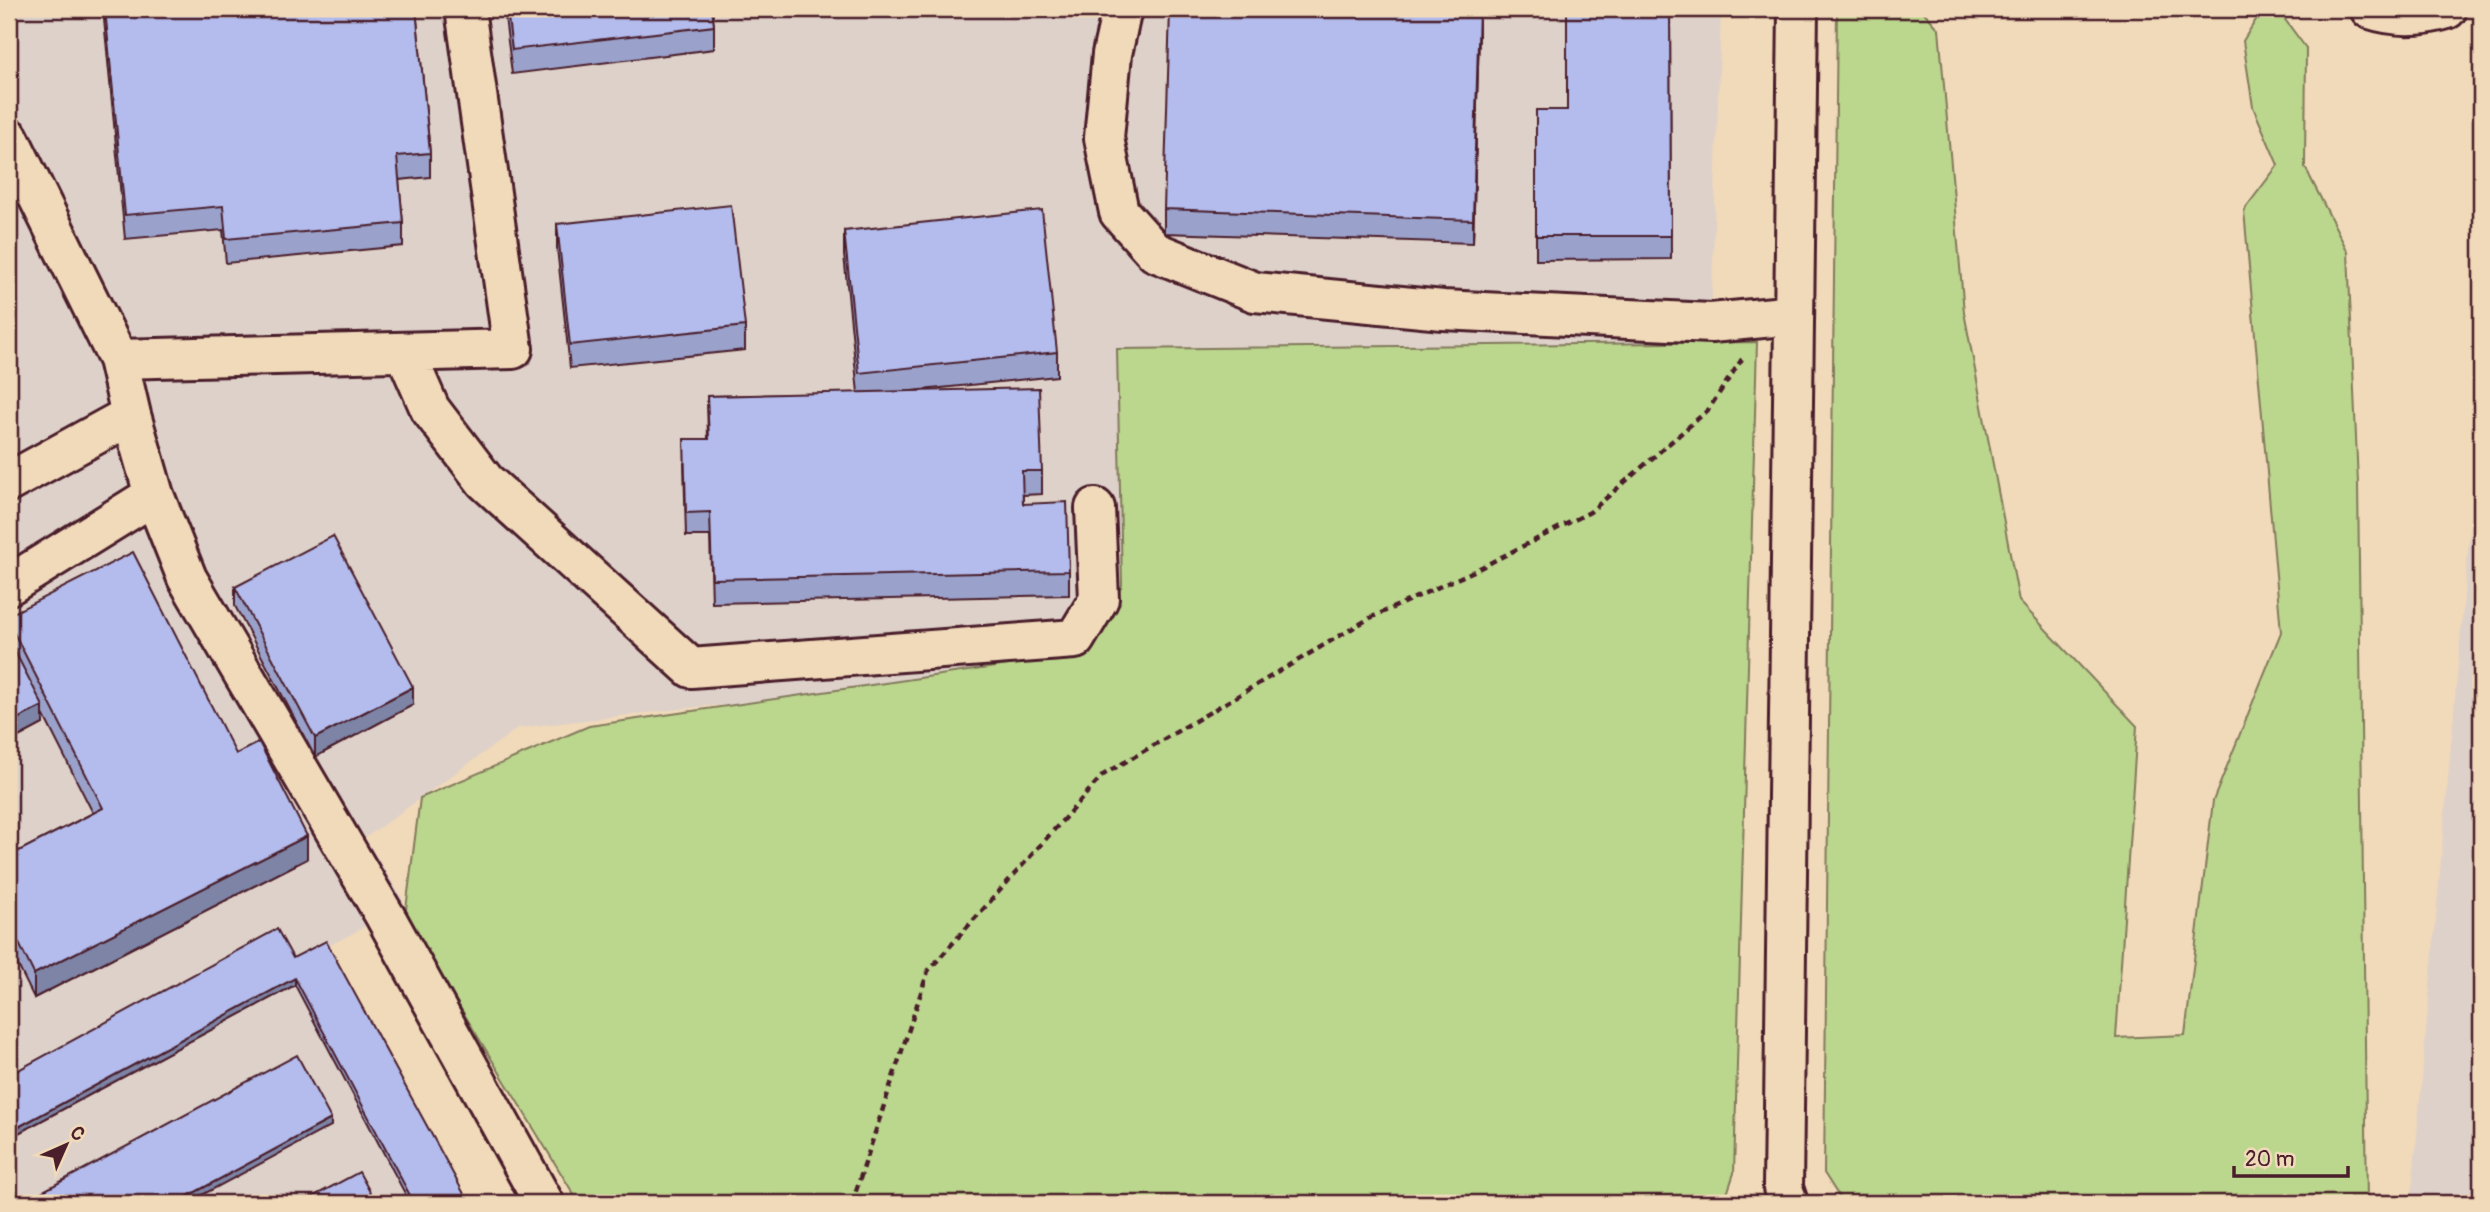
<svg xmlns="http://www.w3.org/2000/svg" width="2490" height="1212" font-family="Pangolin,sans-serif">
	<rect width="100%" height="100%" fill="#f1daba"/>
	<filter id="ink" filterUnits="userSpaceOnUse"><feTurbulence type="fractalNoise" baseFrequency=".0143" numOctaves="2"/><feDisplacementMap in="SourceGraphic" scale="14" xChannelSelector="R" yChannelSelector="G"/><feConvolveMatrix kernelMatrix="1 2 1 2 8 2 1 2 1" color-interpolation-filters="sRGB"/></filter>
	<g filter="url(#ink)">
		<path fill="#ded1c9" d="M 9,9 L 1721,9 L 1709,387 L 1124,699 L 706,706 L 518,728 L 365,838 L 404,901 L 385,916 L 327,947 L 466,1203 L 9,1203 Z
			M 2481,401 L 2481,1203 L 2411,1203 Z"/>
		<path fill="#bbd68d" stroke="#827a5c" stroke-width="2" d="M 1837,9 L 1921,9 L 1939,29 L 1964,312 L 2019,601 L 2137,726 L 2116,1038 L 2185,1035 L 2213,801 L 2281,632 L 2244,210 L 2278,165 L 2253,107 L 2243,41 L 2260,13 L 2283,17 L 2306,48 L 2305,167 L 2348,252 L 2358,483 L 2367,1203 L 1843,1203 L 1824,1173 Z
			M 1757,342 L 1734,1173 L 1724,1203 L 579,1203 L 405,917 L 420,798 L 589,726 L 1085,654 L 1122,585 L 1117,349 Z"/>
		<g fill="none" stroke-linecap="round" stroke-linejoin="round">
			<defs>
				<path id="minor" d="M 1122,9 L 1112,54 L 1104,138 L 1119,212 L 1155,252 L 1255,292 L 1443,310 L 1711,323 L 1794,315
					M 2370,9 C 2397,18 2421,17 2447,9
					M 9,138 L 118,359 L 513,349 L 465,9
					M 405,352 L 430,409 L 485,481 L 691,668 L 1075,639 L 1099,599 L 1095,508
					M 131,415 L 154,495 L 187,578 L 385,916 L 544,1203
					M 9,482 L 131,415 L 118,359
					M 9,585 L 154,495
					M 1788,1203 L 1783,1188 L 1798,9"/>
			</defs>
			<use href="#minor" stroke="#4a1f2b" stroke-width="44"/>
			<path stroke="#4a1f2b" stroke-width="4.5" stroke-dasharray="7 5" stroke-linecap="butt" d="M 852,1203 L 928,971 L 1103,775 L 1370,618 L 1474,571 L 1590,512 L 1708,410 L 1742,359"/>
			<use href="#minor" stroke="#f1daba" stroke-width="38"/>
		</g>
		<path fill="#9aa2cc" stroke="#4a1f2b" stroke-width="2" d="M 103,9 L 416,9 L 430,153 L 430,177 L 399,180 L 403,223 L 403,246 L 226,263 L 223,230 L 125,239 Z
			M 504,9 L 712,9 L 714,26 L 714,49 L 512,74 Z
			M 816,9 L 871,9 L 817,15 Z
			M 1670,9 L 1671,259 L 1536,260 L 1536,110 L 1567,110 Z
			M 1479,32 L 1473,243 L 1164,233 L 1164,209 Z
			M 557,224 L 745,326 L 745,350 L 570,368 L 557,248 Z
			M 844,231 L 1057,352 L 1057,376 L 912,391 L 1042,471 L 1042,494 L 1023,495 L 1023,504 L 1069,571 L 1069,595 L 712,603 L 710,536 L 686,536 L 684,463 L 708,439 L 707,396 L 858,393 L 844,255 Z
			M 235,587 L 413,705 L 315,757 L 235,606 Z
			M 9,615 L 236,754 L 307,859 L 34,998 L 9,947 L 9,856 L 93,813 L 43,714 L 43,724 L 9,742 Z
			M 293,958 L 469,1203 L 410,1203 L 295,985 L 9,1138 L 9,1075 Z"/>
		<path fill="#7d84a6" stroke="#4a1f2b" stroke-width="2" d="M 1479,9 L 1479,32 L 1473,243 L 1473,220 Z
			M 413,687 L 413,705 L 315,757 L 315,738 Z
			M 43,706 L 43,724 L 9,742 L 9,723 Z
			M 307,836 L 307,859 L 34,998 L 34,974 Z
			M 295,978 L 295,985 L 9,1138 L 9,1132 Z
			M 331,1119 L 331,1126 L 187,1203 L 175,1203 Z"/>
		<path fill="#b3bced" stroke="#4a1f2b" stroke-width="2" d="M 105,9 L 416,9 L 430,153 L 397,156 L 403,223 L 226,239 L 223,206 L 125,215 Z
			M 507,9 L 712,9 L 714,26 L 512,50 Z
			M 1170,9 L 1479,9 L 1473,220 L 1164,209 Z
			M 1567,9 L 1670,9 L 1671,236 L 1536,236 L 1536,110 L 1567,110 Z
			M 731,205 L 745,326 L 570,345 L 557,224 Z
			M 1042,210 L 1057,352 L 859,373 L 844,231 Z
			M 1039,388 L 1042,471 L 1022,471 L 1023,504 L 1067,502 L 1069,571 L 712,579 L 710,512 L 686,513 L 684,439 L 709,439 L 707,396 Z
			M 333,536 L 413,687 L 315,738 L 235,587 Z
			M 133,552 L 236,754 L 259,742 L 307,836 L 34,974 L 9,923 L 9,856 L 103,808 L 9,623 L 9,615 Z
			M 10,642 L 43,706 L 9,723 L 9,643 Z
			M 277,929 L 293,958 L 326,941 L 469,1203 L 414,1203 L 295,978 L 9,1132 L 9,1075 Z
			M 297,1055 L 331,1119 L 175,1203 L 21,1203 Z
			M 359,1172 L 376,1203 L 301,1203 Z"/>
	</g>
	<rect width="2490" height="1212" fill="none" stroke="#f1daba" stroke-width="35"/>
	<rect x="18" y="18" width="2455" height="1177" fill="none" stroke="#4a1f2b" stroke-width="2.5" filter="url(#ink)"/>
	<g transform="translate(66 1145) rotate(45)" stroke="#f1daba" stroke-width="5" paint-order="stroke">
	<path d="M0-5L12 26L0 18L-12 26Z" fill="#4a1f2b"/>
	<text y="-10" font-size="19" font-weight="bold" text-anchor="middle" fill="#4a1f2b">С</text>
	</g>
	<path d="M2234 1166v10h114v-10" fill="none" stroke="#4a1f2b" stroke-width="3.5"/>
	<text x="2245" y="1166" font-size="21" fill="#4a1f2b" stroke="#f1daba" stroke-width="5" paint-order="stroke">20 m</text>
</svg>
